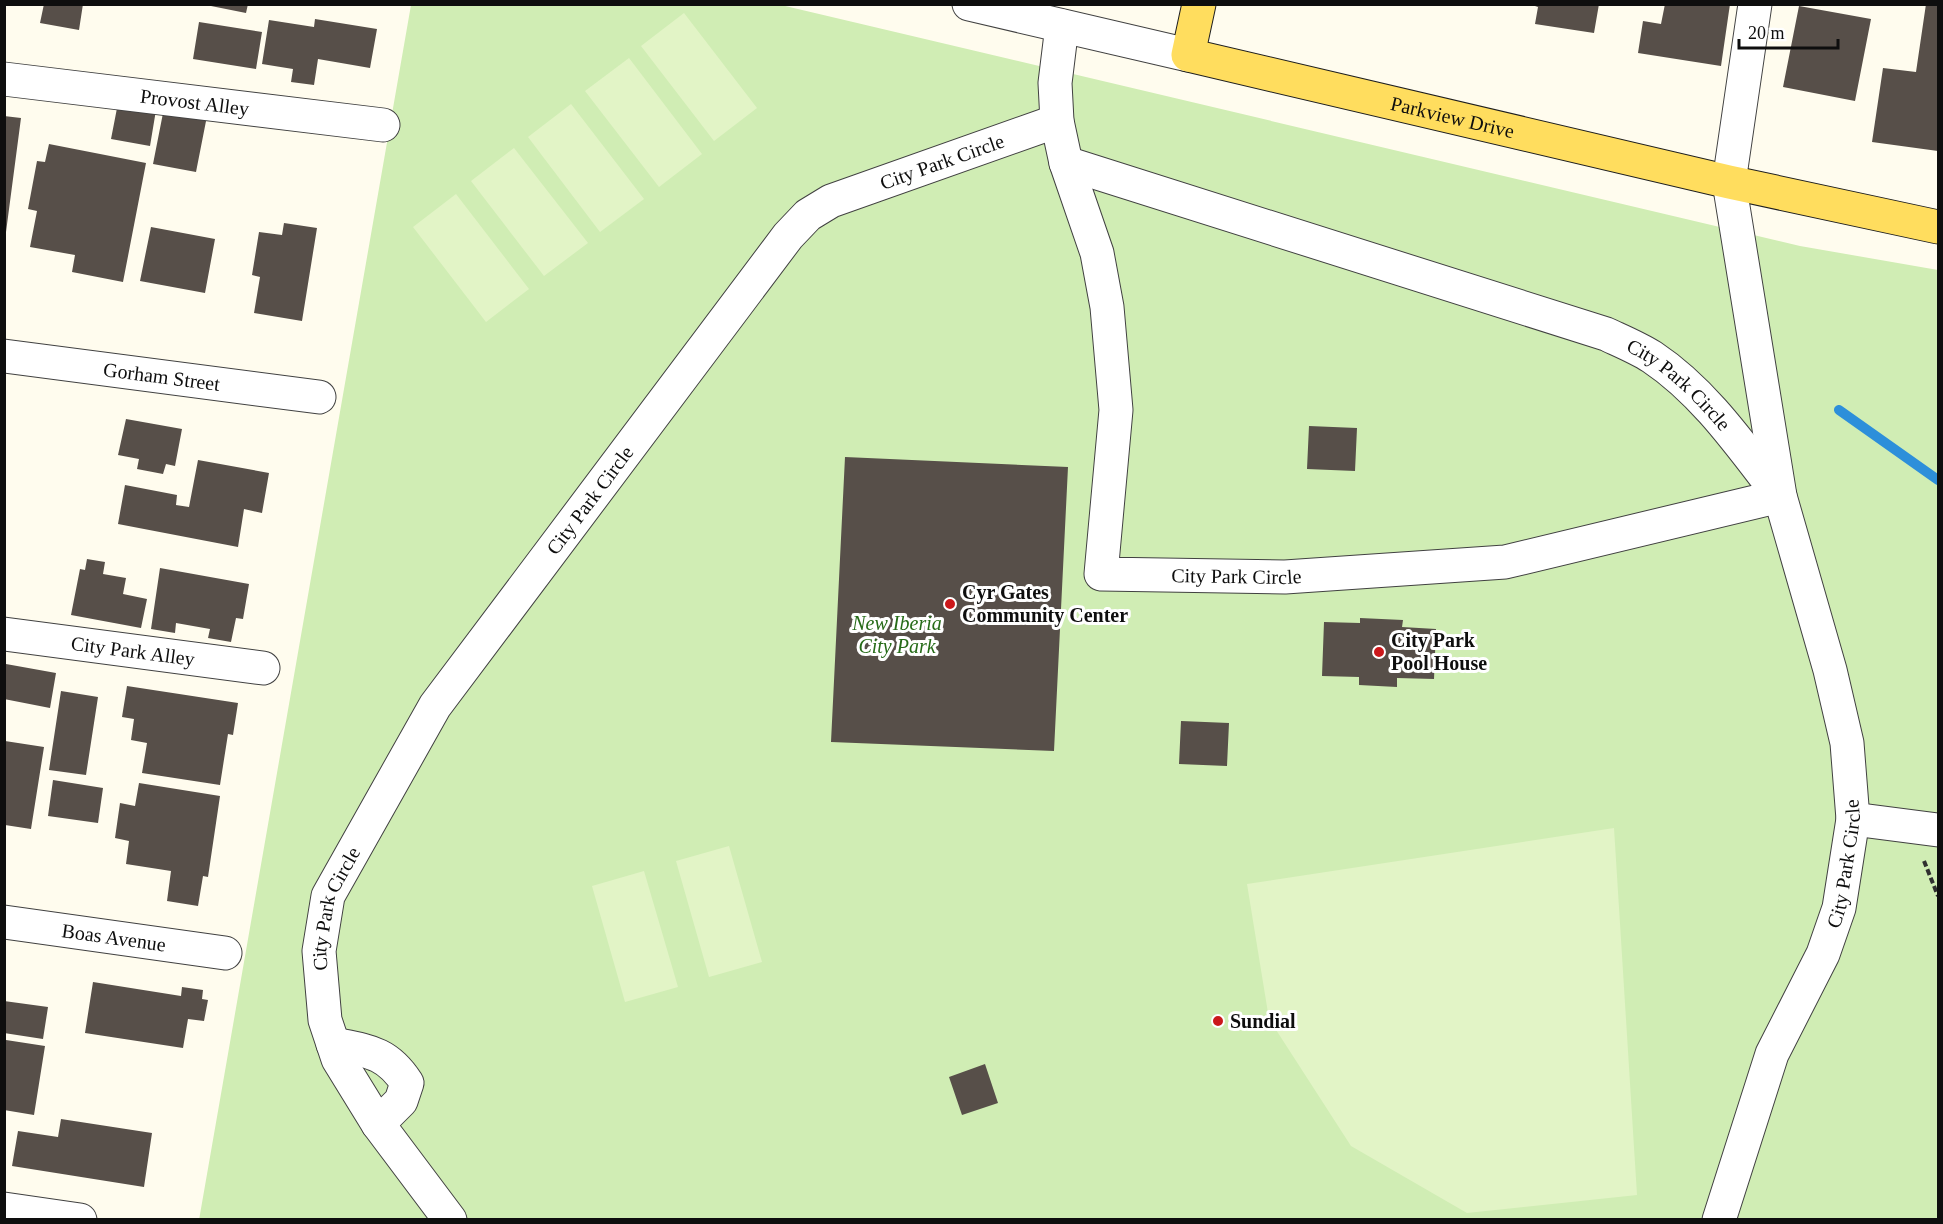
<svg xmlns="http://www.w3.org/2000/svg" width="1943" height="1224" font-family="Georgia,serif">
	<rect width="100%" height="100%" fill="#fffcee"/>
	<path fill="#d0edb4" d="M 411,5 L 781,5 L 1800,246 L 1938,270 L 1938,1219 L 199,1220 Z"/>
	<path fill="#e2f4c6" d="M 684,13 L 757,108 L 714,141 L 641,46 Z
		M 629,58 L 702,154 L 659,187 L 585,91 Z
		M 571,104 L 644,199 L 600,232 L 528,137 Z
		M 514,148 L 588,243 L 544,276 L 471,181 Z
		M 456,194 L 529,289 L 486,322 L 413,227 Z
		M 1614,828 L 1637,1195 L 1467,1213 L 1351,1146 L 1269,1019 L 1247,884 Z
		M 729,846 L 762,962 L 709,977 L 676,861 Z
		M 644,871 L 678,987 L 625,1002 L 592,886 Z"/>
	<g fill="none" stroke-linecap="round" stroke-linejoin="round">
		<path stroke="#2d8fda" stroke-width="10" d="M 1839,410 L 1938,480"/>
	</g>
	<path fill="#574f49" d="M 44,4 L 83,4 L 79,30 L 40,23 Z
		M 201,4 L 248,4 L 246,13 Z
		M 1529,4 L 1599,4 L 1594,33 L 1535,24 L 1538,7 Z
		M 1665,4 L 1730,4 L 1721,66 L 1638,53 L 1643,21 L 1661,24 Z
		M 1926,4 L 1938,4 L 1938,151 L 1872,142 L 1883,68 L 1916,72 Z
		M 1799,6 L 1871,19 L 1855,101 L 1783,87 Z
		M 315,19 L 377,29 L 370,68 L 318,59 L 314,85 L 291,82 L 293,69 L 262,64 L 269,20 L 314,27 Z
		M 199,22 L 262,32 L 256,69 L 193,59 Z
		M 118,103 L 156,110 L 150,146 L 111,139 Z
		M 164,108 L 207,116 L 196,172 L 153,164 Z
		M 4,116 L 21,118 L 6,232 L 4,232 Z
		M 49,144 L 146,163 L 123,282 L 72,272 L 75,255 L 30,247 L 37,211 L 28,209 L 37,161 L 45,162 Z
		M 284,223 L 317,228 L 302,321 L 254,313 L 260,277 L 252,275 L 259,232 L 282,235 Z
		M 151,227 L 215,239 L 205,293 L 140,281 Z
		M 126,419 L 182,429 L 175,466 L 166,464 L 163,474 L 137,469 L 139,459 L 118,455 Z
		M 1309,426 L 1357,428 L 1355,471 L 1307,469 Z
		M 845,457 L 1068,467 L 1054,751 L 831,742 Z
		M 198,460 L 269,473 L 262,513 L 244,509 L 238,547 L 118,524 L 125,485 L 177,495 L 176,505 L 189,507 Z
		M 87,559 L 105,562 L 103,574 L 126,578 L 123,594 L 147,599 L 141,628 L 71,615 L 80,569 L 85,570 Z
		M 160,568 L 249,584 L 243,619 L 236,618 L 231,642 L 208,638 L 210,629 L 176,623 L 175,633 L 151,629 Z
		M 1360,618 L 1403,620 L 1402,627 L 1436,629 L 1434,679 L 1397,678 L 1397,687 L 1359,685 L 1359,677 L 1322,676 L 1324,622 L 1360,623 Z
		M 6,664 L 56,673 L 50,708 L 4,699 Z
		M 127,686 L 238,703 L 233,735 L 228,734 L 220,785 L 142,773 L 147,743 L 131,740 L 134,719 L 122,717 Z
		M 61,691 L 98,697 L 86,775 L 49,770 Z
		M 1181,721 L 1229,723 L 1227,766 L 1179,764 Z
		M 5,741 L 44,747 L 31,829 L 5,825 Z
		M 53,780 L 103,788 L 98,823 L 48,816 Z
		M 139,783 L 220,796 L 208,877 L 203,876 L 198,906 L 167,901 L 171,871 L 126,864 L 129,841 L 115,838 L 120,803 L 135,806 Z
		M 93,982 L 181,996 L 182,987 L 203,990 L 202,999 L 208,1000 L 204,1021 L 188,1019 L 183,1048 L 85,1033 Z
		M 4,1001 L 48,1007 L 43,1039 L 4,1033 Z
		M 6,1040 L 45,1046 L 34,1115 L 4,1110 Z
		M 985,1064 L 998,1103 L 962,1115 L 949,1077 Z
		M 61,1119 L 152,1133 L 144,1187 L 12,1166 L 18,1131 L 58,1137 Z"/>
	<g fill="none" stroke-linecap="round" stroke-linejoin="round">
		<defs>
			<g id="minor">
				<path d="M 969,4 L 1188,55"/>
				<path id="s1" d="M 1062,26 L 1055,83 L 1057,121 L 1066,163 L 1097,253 L 1107,307 L 1116,410 L 1101,574 L 1285,577 L 1505,562 L 1780,496"/>
				<path id="s2" d="M 4,79 L 383,125"/>
				<path id="s3" d="M 1066,163 L 1606,334 C 1621,341 1638,348 1652,357 C 1703,391 1740,444 1777,492"/>
				<path id="s4" d="M 4,356 L 319,397"/>
				<path id="s5" d="M 4,634 L 263,668"/>
				<path d="M 1853,819 L 1938,830"/>
				<path id="s6" d="M 4,922 L 225,953"/>
				<path d="M 333,1044 C 368,1051 387,1052 407,1083 L 401,1101 L 378,1124"/>
				<path d="M 4,1209 L 80,1220"/>
				<path id="s7" d="M 450,1220 L 378,1124 L 338,1059 L 325,1020 L 319,951 L 328,896 L 435,706 L 788,236 L 808,215 L 831,201 L 1057,121"/>
				<path id="s8" d="M 1719,1220 L 1772,1054 L 1823,954 L 1839,908 L 1853,819 L 1847,743 L 1830,670 L 1780,496 L 1729,182 L 1755,4"/>
			</g>
			<g id="major">
				<path id="s9" d="M 1199,4 L 1188,55 L 1729,182 L 1938,227"/>
			</g>
		</defs>
		<use href="#minor" stroke="#414141" stroke-width="35"/>
		<use href="#major" stroke="#1f1f1f" stroke-width="35"/>
		<path stroke="#303030" stroke-width="4" stroke-dasharray="6 3" stroke-linecap="butt" d="M 1924,861 L 1938,896"/>
		<use href="#minor" stroke="#fff" stroke-width="33"/>
		<use href="#major" stroke="#ffdd5e" stroke-width="33"/>
	</g>
	<g fill="#cb181b" stroke="#fff" stroke-width="2">
		<circle cx="950" cy="604" r="6"/>
		<circle cx="1379" cy="652" r="6"/>
		<circle cx="1218" cy="1021" r="6"/>
	</g>
	<g text-anchor="middle" dominant-baseline="central" stroke-width="6" stroke-linejoin="round" paint-order="stroke">
		<g font-size="20" fill="#0e0e0e" stroke="#fff">
			<text stroke="none"><textPath href="#s2" startOffset="192">Provost Alley</textPath></text>
			<text stroke="none"><textPath href="#s9" startOffset="324">Parkview Drive</textPath></text>
			<text stroke="none"><textPath href="#s7" startOffset="1342">City Park Circle</textPath></text>
			<text stroke="none"><textPath href="#s4" startOffset="159">Gorham Street</textPath></text>
			<text stroke="none"><textPath href="#s3" startOffset="656">City Park Circle</textPath></text>
			<text stroke="none"><textPath href="#s7" startOffset="838">City Park Circle</textPath></text>
			<text stroke="none"><textPath href="#s1" startOffset="692">City Park Circle</textPath></text>
			<text stroke="none"><textPath href="#s5" startOffset="130">City Park Alley</textPath></text>
			<text stroke="none"><textPath href="#s8" startOffset="380">City Park Circle</textPath></text>
			<text stroke="none"><textPath href="#s7" startOffset="352">City Park Circle</textPath></text>
			<text stroke="none"><textPath href="#s6" startOffset="111">Boas Avenue</textPath></text>
		</g>
		<g font-size="20" font-weight="bold" fill="#0e0e0e" stroke="#fff" text-anchor="start">
			<text x="962" y="592">Cyr Gates<tspan x="962" dy="23">Community Center</tspan></text>
			<text x="1391" y="640">City Park<tspan x="1391" dy="23">Pool House</tspan></text>
			<text x="1230" y="1021">Sundial</text>
		</g>
		<g font-size="20" font-style="italic" fill="#266b18" stroke="#fff">
			<text x="897" y="623">New Iberia<tspan x="897" dy="23">City Park</tspan></text>
		</g>
	</g>
	<rect width="1943" height="1224" fill="none" stroke="#0e0e0e" stroke-width="12"/>
	<path d="M1739 39v9h99v-9" fill="none" stroke="#0e0e0e" stroke-width="3"/>
	<text x="1748" y="39" font-size="18" fill="#0e0e0e" stroke="#ffffff" stroke-width="4.5" paint-order="stroke">20 m</text>
</svg>
